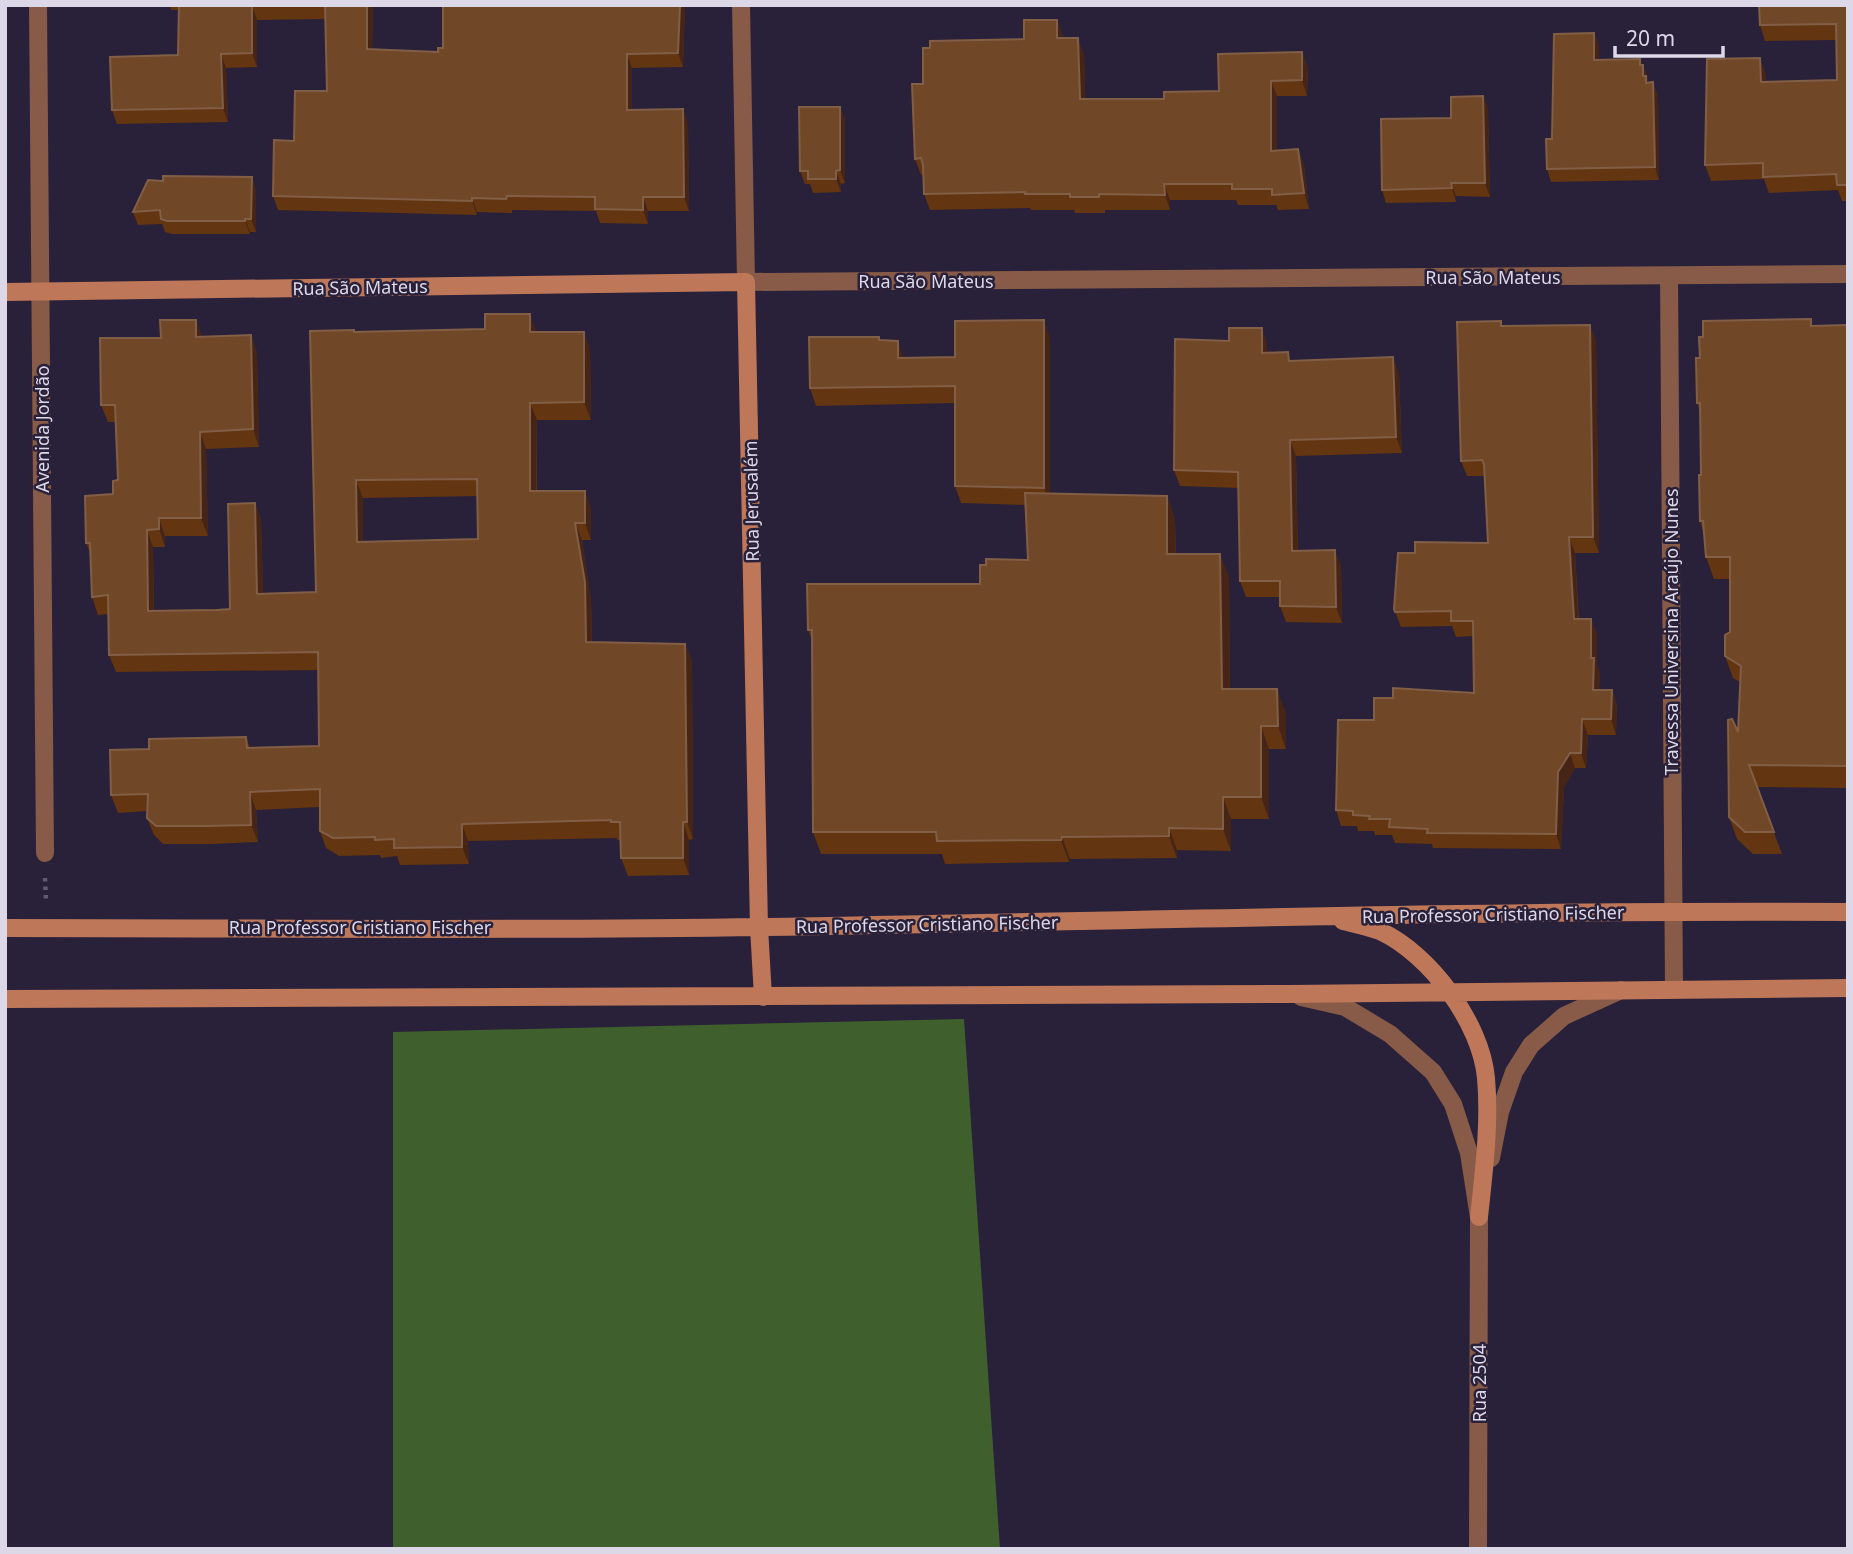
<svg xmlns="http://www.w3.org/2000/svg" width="1853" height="1554" font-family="'Noto Sans',sans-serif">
	<rect width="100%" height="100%" fill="#292039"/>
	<path fill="#3f602d" d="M 964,1019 L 1000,1549 L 393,1549 L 393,1032 Z"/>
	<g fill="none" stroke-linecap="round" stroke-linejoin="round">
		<path stroke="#61596f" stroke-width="4.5" stroke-dasharray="3.5 5" stroke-linecap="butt" d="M 45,878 L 46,901"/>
		<path stroke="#875b47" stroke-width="18" d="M 38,5 L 45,853
			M 1669,276 L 1674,988"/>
		<path stroke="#875b47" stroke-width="18" d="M 741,5 L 746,282 L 1848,274
			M 1301,997 L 1345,1007 L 1390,1034 L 1433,1072 L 1453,1104 L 1469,1153 L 1479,1217 L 1478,1549
			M 1491,1158 L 1500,1112 L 1514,1072 L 1531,1045 L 1564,1016 L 1621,990"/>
		<path stroke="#be7758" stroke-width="18" d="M 5,292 L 746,282 L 759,927 L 763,997
			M 1343,921 C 1355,924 1369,927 1380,931 C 1430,954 1481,1023 1486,1078 C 1490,1124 1484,1170 1479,1217
			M 5,928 C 258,928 512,931 765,927 C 1126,921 1487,910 1848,912
			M 5,999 L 1288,994 L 1848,988"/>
	</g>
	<path fill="#633510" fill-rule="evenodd" d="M 170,5 L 373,5 L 372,49 L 438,52 L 443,48 L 443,5 L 685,5 L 683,67 L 632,68 L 632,110 L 688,123 L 689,211 L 648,211 L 648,224 L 600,223 L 596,211 L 512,210 L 512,213 L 477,212 L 477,215 L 278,210 L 273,196 L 294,141 L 327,91 L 325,19 L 257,20 L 257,67 L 226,68 L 228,122 L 117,124 L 112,110 L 178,55 L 179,10 L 171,10 Z
		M 1848,5 L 1848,201 L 1842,201 L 1838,190 L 1769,193 L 1764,179 L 1711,181 L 1705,165 L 1766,74 L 1766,82 L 1837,80 L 1836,40 L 1765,41 L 1760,25 Z
		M 1057,20 L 1063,38 L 1084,54 L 1085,99 L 1164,99 L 1219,91 L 1302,52 L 1308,68 L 1307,96 L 1277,96 L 1277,151 L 1298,149 L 1304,165 L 1309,209 L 1278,210 L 1276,205 L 1238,205 L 1236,200 L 1170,200 L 1170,210 L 1105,210 L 1105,213 L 1075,213 L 1074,210 L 1031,210 L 1030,208 L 930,210 L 924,194 L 924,174 L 921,175 L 915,159 L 923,84 L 1024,39 Z
		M 1594,33 L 1599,46 L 1599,60 L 1640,59 L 1648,78 L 1648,82 L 1658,95 L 1659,180 L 1551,182 L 1547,169 L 1552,139 Z
		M 1483,96 L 1488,109 L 1490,197 L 1456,196 L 1456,202 L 1386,203 L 1382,190 L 1451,118 Z
		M 840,107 L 845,120 L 845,183 L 841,184 L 841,192 L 813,193 L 810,184 L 805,184 L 800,171 Z
		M 252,177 L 256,191 L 256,232 L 250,232 L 250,234 L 172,234 L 165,232 L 162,224 L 138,225 L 133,212 L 163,181 Z
		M 196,320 L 202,337 L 251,335 L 257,353 L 259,447 L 206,449 L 208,536 L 165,536 L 165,547 L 153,547 L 154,610 L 230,609 L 255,503 L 261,520 L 263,593 L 316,592 L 354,330 L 355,332 L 536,331 L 536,332 L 584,332 L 590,349 L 591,420 L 537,420 L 537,491 L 591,508 L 591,540 L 582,540 L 591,600 L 592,642 L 685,644 L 692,661 L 693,839 L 689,840 L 689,875 L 628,876 L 621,858 L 621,840 L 617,840 L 617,838 L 468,841 L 469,864 L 400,865 L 397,856 L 381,858 L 380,855 L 339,856 L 326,848 L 320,831 L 320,807 L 256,810 L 258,842 L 213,844 L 163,844 L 154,835 L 147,818 L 148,811 L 118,813 L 111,795 L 149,749 L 246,737 L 250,748 L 319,746 L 319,670 L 116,672 L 109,655 L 109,614 L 98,615 L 92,597 L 91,555 L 86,543 L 113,494 L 118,480 L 115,422 L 108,422 L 101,405 L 161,338 ZM 478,496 L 478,539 L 363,542 L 363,498 Z
		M 1501,321 L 1502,326 L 1596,340 L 1599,553 L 1575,553 L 1579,619 L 1591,619 L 1597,635 L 1597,665 L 1600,673 L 1599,690 L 1612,690 L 1617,705 L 1616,735 L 1588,735 L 1586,768 L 1575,768 L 1564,787 L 1561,849 L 1433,848 L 1432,844 L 1395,843 L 1392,835 L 1375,835 L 1374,831 L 1358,831 L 1357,826 L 1341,826 L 1336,810 L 1374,720 L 1393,698 L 1474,693 L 1473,636 L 1456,637 L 1452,626 L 1401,627 L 1394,609 L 1415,553 L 1488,543 L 1484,476 L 1467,476 L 1461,461 Z
		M 1813,325 L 1848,325 L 1848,788 L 1757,787 L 1782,854 L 1753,854 L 1737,839 L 1729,817 L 1738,732 L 1740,682 L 1733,678 L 1725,656 L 1730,632 L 1730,579 L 1714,579 L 1706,557 L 1704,534 L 1700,521 L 1701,475 L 1700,411 L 1697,403 L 1700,358 Z
		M 1050,338 L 1050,493 L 1167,496 L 1175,519 L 1176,554 L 1229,576 L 1230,689 L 1286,712 L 1286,749 L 1269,749 L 1269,819 L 1231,819 L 1231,851 L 1177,850 L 1177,858 L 1070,859 L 1069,862 L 945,864 L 942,854 L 821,854 L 813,832 L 812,640 L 808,630 L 980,584 L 986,565 L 1028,560 L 1026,505 L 961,503 L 955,486 L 955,403 L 816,406 L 810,388 L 881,340 L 904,358 L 955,357 Z
		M 1267,344 L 1267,352 L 1292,361 L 1399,373 L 1402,453 L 1296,456 L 1298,551 L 1341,566 L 1342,623 L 1286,622 L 1280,606 L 1280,597 L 1246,597 L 1240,581 L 1239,488 L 1180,486 L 1174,470 Z"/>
	<path fill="#462517" d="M 367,5 L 373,5 L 372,63 L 367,49 Z
		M 680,5 L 685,5 L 683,67 L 678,53 Z
		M 252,6 L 257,20 L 257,67 L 252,53 Z
		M 1057,20 L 1063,36 L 1063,54 L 1057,38 Z
		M 1594,33 L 1599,46 L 1599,73 L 1594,60 Z
		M 1078,38 L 1084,54 L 1086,115 L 1080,99 Z
		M 1302,52 L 1308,68 L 1307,96 L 1302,80 Z
		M 221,54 L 226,68 L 228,122 L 223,108 Z
		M 627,54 L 632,68 L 632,124 L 627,110 Z
		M 1760,58 L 1766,74 L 1766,98 L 1761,82 Z
		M 1640,59 L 1648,78 L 1650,96 L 1640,65 Z
		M 1271,81 L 1277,96 L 1277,167 L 1271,151 Z
		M 1653,82 L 1658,95 L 1659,180 L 1655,167 Z
		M 1483,96 L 1488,109 L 1490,197 L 1485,183 Z
		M 840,107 L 845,120 L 845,183 L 840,170 Z
		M 683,109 L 688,123 L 689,211 L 684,197 Z
		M 1298,149 L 1304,165 L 1309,209 L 1304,193 Z
		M 836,171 L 841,184 L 841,192 L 836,179 Z
		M 252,177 L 256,191 L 256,232 L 251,219 Z
		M 1451,183 L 1456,196 L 1456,202 L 1452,188 Z
		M 1164,184 L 1170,200 L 1170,210 L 1165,195 Z
		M 643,197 L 648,211 L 648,224 L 643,210 Z
		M 472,198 L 477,212 L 477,215 L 472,201 Z
		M 245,219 L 250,232 L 250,234 L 245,221 Z
		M 530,314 L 536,331 L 536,350 L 530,332 Z
		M 196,320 L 202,337 L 196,337 Z
		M 1044,320 L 1050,338 L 1050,506 L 1044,488 Z
		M 1590,325 L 1596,340 L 1599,553 L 1593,537 Z
		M 1262,328 L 1267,344 L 1268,369 L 1262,353 Z
		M 584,332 L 590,349 L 591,420 L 584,402 Z
		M 251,335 L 257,353 L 259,447 L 253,429 Z
		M 898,341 L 904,358 L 898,358 Z
		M 1393,357 L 1399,373 L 1402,453 L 1396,437 Z
		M 530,403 L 537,420 L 536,508 L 530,491 Z
		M 200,432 L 206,449 L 208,536 L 201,518 Z
		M 1290,440 L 1296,456 L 1298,567 L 1292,551 Z
		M 356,480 L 363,498 L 363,560 L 357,542 Z
		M 585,491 L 591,508 L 591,540 L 585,523 Z
		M 1167,496 L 1175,519 L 1176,576 L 1167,554 Z
		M 255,503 L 261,520 L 264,611 L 257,594 Z
		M 159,518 L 165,536 L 165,547 L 159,529 Z
		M 575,523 L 582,540 L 591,600 L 592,660 L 586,642 Z
		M 147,530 L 153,547 L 154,628 L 148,611 Z
		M 1569,537 L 1575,553 L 1579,635 L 1574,619 Z
		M 1335,550 L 1341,566 L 1342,623 L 1336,607 Z
		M 1220,554 L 1229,576 L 1230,712 L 1222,689 Z
		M 1591,619 L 1597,635 L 1597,665 L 1600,673 L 1598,706 L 1593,690 Z
		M 685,644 L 692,661 L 693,839 L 687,822 Z
		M 1277,689 L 1286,712 L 1286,749 L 1278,726 Z
		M 1612,690 L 1617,705 L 1616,735 L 1611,719 Z
		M 1582,719 L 1588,735 L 1586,768 L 1581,753 Z
		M 1261,726 L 1269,749 L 1269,819 L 1261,797 Z
		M 1570,753 L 1575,768 L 1564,787 L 1561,849 L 1556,834 L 1558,772 Z
		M 250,792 L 256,810 L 258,842 L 251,825 Z
		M 1223,797 L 1231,819 L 1231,851 L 1223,829 Z
		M 683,822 L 689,840 L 689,875 L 683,858 Z
		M 462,824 L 468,841 L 469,864 L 462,847 Z
		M 1169,828 L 1177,850 L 1177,858 L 1169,836 Z
		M 1062,837 L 1070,859 L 1069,862 L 1061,840 Z"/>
	<path fill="#704727" stroke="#815e46" stroke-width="2" fill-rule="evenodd" d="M 179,5 L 314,5 L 252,6 L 252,53 L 221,54 L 223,108 L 112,110 L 110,57 L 178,55 Z
		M 325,5 L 367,5 L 367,49 L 438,52 L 438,48 L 443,48 L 443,5 L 680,5 L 678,53 L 627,54 L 627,110 L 683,109 L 684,197 L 643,197 L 643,210 L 595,209 L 595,197 L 507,196 L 506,199 L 472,198 L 472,201 L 273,196 L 274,140 L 294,141 L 295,91 L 327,91 Z
		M 1759,5 L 1848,5 L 1848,185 L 1837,185 L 1836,174 L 1763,177 L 1763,163 L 1705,165 L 1707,59 L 1760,58 L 1761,82 L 1837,80 L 1836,24 L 1760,25 Z
		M 1024,20 L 1057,20 L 1057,38 L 1078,38 L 1080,99 L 1164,99 L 1164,92 L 1219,91 L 1218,54 L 1302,52 L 1302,80 L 1271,81 L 1271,151 L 1298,149 L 1304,193 L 1272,195 L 1272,189 L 1232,189 L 1232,184 L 1164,184 L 1165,195 L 1099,194 L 1099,197 L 1070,197 L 1070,194 L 1025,194 L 1025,192 L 924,194 L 923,165 L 921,158 L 915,159 L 912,84 L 923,84 L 923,48 L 930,48 L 930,41 L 1024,39 Z
		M 1594,33 L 1594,60 L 1640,59 L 1640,65 L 1643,65 L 1643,76 L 1646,76 L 1646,83 L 1653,82 L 1655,167 L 1547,169 L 1546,139 L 1552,139 L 1554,34 Z
		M 1483,96 L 1485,183 L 1451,183 L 1452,188 L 1382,190 L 1381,119 L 1451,118 L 1451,97 Z
		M 799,107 L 840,107 L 840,170 L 836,171 L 836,179 L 808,179 L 808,171 L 800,171 Z
		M 163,176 L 252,177 L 251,219 L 245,219 L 245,221 L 167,221 L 161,219 L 160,210 L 133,212 L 148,180 L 163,181 Z
		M 485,314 L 530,314 L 530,332 L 584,332 L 584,402 L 530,403 L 530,491 L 585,491 L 585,523 L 575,523 L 585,582 L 586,642 L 685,644 L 687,822 L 683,822 L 683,858 L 621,858 L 620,822 L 611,822 L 611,820 L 462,824 L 462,847 L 394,848 L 394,839 L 375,840 L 375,837 L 333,838 L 320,831 L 320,789 L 250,792 L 251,825 L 207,826 L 156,826 L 147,818 L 148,794 L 111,795 L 110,750 L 149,749 L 149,739 L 246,737 L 247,748 L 319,746 L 318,652 L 109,655 L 108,595 L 92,597 L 90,543 L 86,543 L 85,496 L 113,494 L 113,481 L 118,480 L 115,405 L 101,405 L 100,338 L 161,338 L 160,320 L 196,320 L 196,337 L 251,335 L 253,429 L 200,432 L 201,518 L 159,518 L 159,529 L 147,530 L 148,611 L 217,610 L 230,609 L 228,504 L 255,503 L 257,594 L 316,592 L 310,331 L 354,330 L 354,332 L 485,329 ZM 477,479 L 478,539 L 357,542 L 356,480 Z
		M 1811,319 L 1811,326 L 1848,325 L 1848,766 L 1749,765 L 1774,832 L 1745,832 L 1729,817 L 1728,720 L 1732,719 L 1738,732 L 1741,666 L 1725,656 L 1725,635 L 1730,632 L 1730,557 L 1706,557 L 1703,521 L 1700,521 L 1699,475 L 1701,475 L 1700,403 L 1697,403 L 1696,358 L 1700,358 L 1699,337 L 1703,337 L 1703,321 Z
		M 1044,320 L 1044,488 L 955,486 L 955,386 L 810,388 L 809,337 L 879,337 L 879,340 L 898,341 L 898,358 L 955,357 L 955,321 Z
		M 1501,321 L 1501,326 L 1590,325 L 1593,537 L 1569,537 L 1574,619 L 1591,619 L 1591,658 L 1594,658 L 1593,690 L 1612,690 L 1611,719 L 1582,719 L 1581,753 L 1570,753 L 1558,772 L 1556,834 L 1427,833 L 1428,829 L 1389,827 L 1390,819 L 1369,819 L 1370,816 L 1353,815 L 1353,811 L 1336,810 L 1338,720 L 1374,720 L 1374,698 L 1393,698 L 1393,688 L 1474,693 L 1473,621 L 1451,621 L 1451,611 L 1395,612 L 1394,609 L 1398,553 L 1415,553 L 1415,542 L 1488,543 L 1484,464 L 1482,460 L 1461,461 L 1457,322 Z
		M 1229,328 L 1262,328 L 1262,353 L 1288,352 L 1289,361 L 1393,357 L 1396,437 L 1290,440 L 1292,551 L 1335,550 L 1336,607 L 1280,606 L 1280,581 L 1240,581 L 1238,472 L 1174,470 L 1175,339 L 1229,341 Z
		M 1025,493 L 1167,496 L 1167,554 L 1220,554 L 1222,689 L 1277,689 L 1278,726 L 1261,726 L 1261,797 L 1223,797 L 1223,829 L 1169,828 L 1169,836 L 1062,837 L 1061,840 L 937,841 L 936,832 L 813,832 L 812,630 L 808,630 L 807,584 L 980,584 L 980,565 L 986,565 L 986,559 L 1028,560 Z"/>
	<g text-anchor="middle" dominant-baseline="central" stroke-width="5" stroke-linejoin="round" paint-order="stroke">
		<g font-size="18" fill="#dcd8e8" stroke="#292039">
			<text x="1493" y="277">Rua São Mateus</text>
			<text x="926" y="281">Rua São Mateus</text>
			<text transform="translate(360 287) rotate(-1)">Rua São Mateus</text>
			<text transform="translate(42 429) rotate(-90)">Avenida Jordão</text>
			<text transform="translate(751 501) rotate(-91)">Rua Jerusalém</text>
			<text transform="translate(1671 632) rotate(-90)">Travessa Universina Araújo Nunes</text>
			<text transform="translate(1493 914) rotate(-1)">Rua Professor Cristiano Fischer</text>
			<text transform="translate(927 924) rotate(-1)">Rua Professor Cristiano Fischer</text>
			<text x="360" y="927">Rua Professor Cristiano Fischer</text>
			<text transform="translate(1479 1383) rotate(-90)">Rua 2504</text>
		</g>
	</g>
	<rect width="1853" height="1554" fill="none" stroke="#dcd8e8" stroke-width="14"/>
	<path d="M1615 46v10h108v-10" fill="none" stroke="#dcd8e8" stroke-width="3.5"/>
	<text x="1626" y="46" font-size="21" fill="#dcd8e8" stroke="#292039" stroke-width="5" paint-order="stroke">20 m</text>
</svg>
